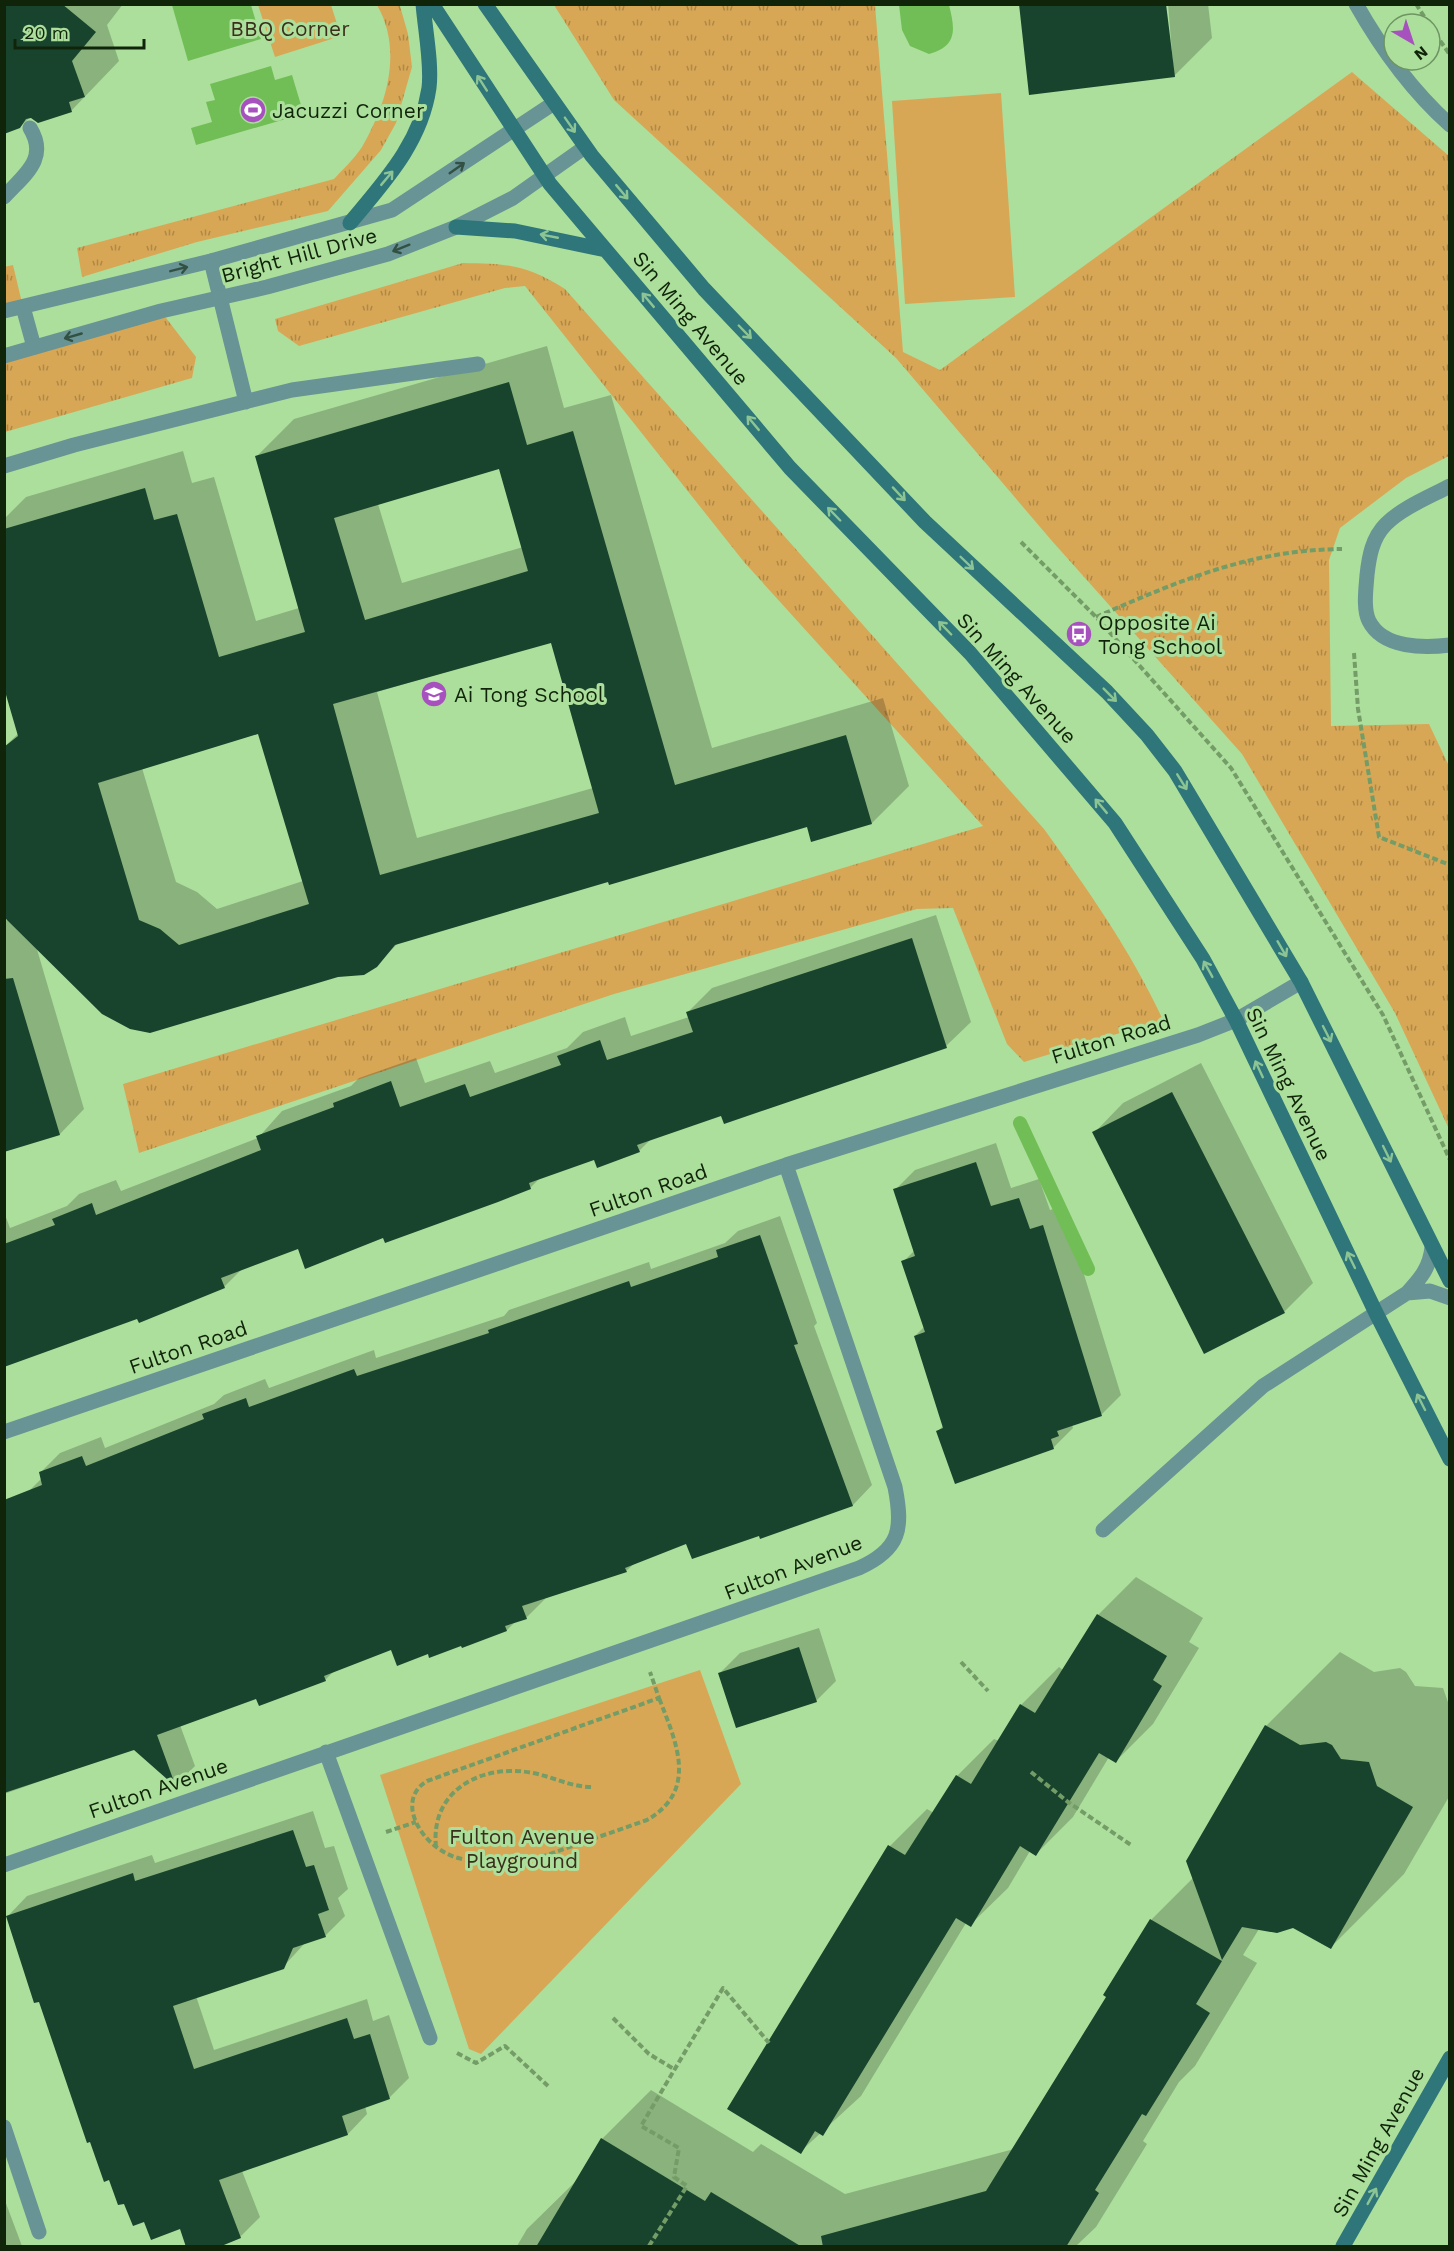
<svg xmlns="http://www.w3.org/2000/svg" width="1454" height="2251" font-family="'Work Sans',sans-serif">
	<defs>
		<pattern id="grass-tufts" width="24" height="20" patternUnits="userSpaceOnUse" patternTransform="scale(1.5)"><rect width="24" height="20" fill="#d8a756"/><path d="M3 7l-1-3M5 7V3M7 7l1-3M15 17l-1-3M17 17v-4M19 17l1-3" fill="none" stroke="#ae8845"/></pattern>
	</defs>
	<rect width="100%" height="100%" fill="#acdf9c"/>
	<path fill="url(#grass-tufts)" d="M 377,5 L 400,6 L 408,34 L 412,67 L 396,123 L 381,150 L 328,211 L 197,242 L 82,277 L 77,248 L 334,179 C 343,169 355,158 362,147 C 387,104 403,50 377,5 Z
		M 554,5 L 875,5 L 903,352 L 940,370 L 1352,72 L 1449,156 L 1449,456 L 1406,478 L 1340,528 L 1329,560 L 1331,726 L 1429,724 L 1449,766 L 1449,1129 L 1395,1013 L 1242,754 L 1052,541 L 896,358 L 614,100 Z
		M 463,263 C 508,264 525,264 565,289 L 1044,829 C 1088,890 1131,951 1163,1020 L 1024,1062 L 1007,1044 L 953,908 L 917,909 L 614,994 L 139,1153 L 123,1084 L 983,826 L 744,562 L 525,286 L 505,288 L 299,346 L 278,331 L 275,319 Z
		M 13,265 L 23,307 L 5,310 L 4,267 Z
		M 163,314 L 196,357 L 192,378 L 5,432 L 5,360 Z"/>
	<path fill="#d8a756" d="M 258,5 L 331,5 L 341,36 L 275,57 Z
		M 1001,93 L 1015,297 L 905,304 L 892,101 Z
		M 700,1670 L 741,1784 L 481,2054 L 469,2049 L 380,1775 Z"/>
	<path fill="#71be56" d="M 172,5 L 251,5 L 261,39 L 188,61 Z
		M 899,5 L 949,5 C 955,29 958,46 929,54 L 910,46 L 902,30 Z
		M 271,66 L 275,80 L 292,75 L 301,105 L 296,116 L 196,145 L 191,128 L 212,122 L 206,102 L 215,100 L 210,84 Z"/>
	<path fill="#0003" fill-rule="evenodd" d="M 4,4 L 123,4 L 107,25 L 119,61 L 72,110 L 38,121 L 30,117 L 20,127 Z
		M 1168,4 L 1208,4 L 1212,38 L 1174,76 Z
		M 547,346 L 564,408 L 611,395 L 712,748 L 883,698 L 909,786 L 872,823 L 808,825 L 610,880 L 399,942 L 376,966 L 337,976 L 36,946 L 84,1109 L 60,1134 L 4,1151 L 4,921 L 26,915 L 4,747 L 19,733 L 4,682 L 4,519 L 26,497 L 183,451 L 192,483 L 214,477 L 256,621 L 299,608 L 256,457 L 294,419 ZM 500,467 L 523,547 L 402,583 L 378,504 ZM 552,641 L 593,788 L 417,838 L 377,692 ZM 259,733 L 303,881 L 217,909 L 197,892 L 176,882 L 142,768 Z
		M 936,915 L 971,1022 L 946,1046 L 722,1114 L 652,1138 L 639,1151 L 594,1158 L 541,1177 L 530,1188 L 384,1236 L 299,1247 L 243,1268 L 224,1287 L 4,1364 L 4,1212 L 10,1228 L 67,1206 L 79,1194 L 116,1180 L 121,1191 L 258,1138 L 282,1111 L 351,1086 L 359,1078 L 416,1058 L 425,1083 L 490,1061 L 495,1073 L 567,1048 L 583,1032 L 625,1017 L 631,1036 L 689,1017 L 688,1012 L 712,988 Z
		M 1201,1063 L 1313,1283 L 1284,1312 L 1094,1133 L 1123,1103 Z
		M 996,1143 L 1011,1188 L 1039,1179 L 1050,1210 L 1063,1206 L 1121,1395 L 1102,1414 L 1072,1425 L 1073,1428 L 1053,1448 L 938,1431 L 944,1425 L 915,1336 L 925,1326 L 903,1262 L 915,1250 L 895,1190 L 915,1170 Z
		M 780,1216 L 817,1323 L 814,1326 L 872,1485 L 853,1505 L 760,1534 L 687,1542 L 635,1563 L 626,1571 L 546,1598 L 526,1618 L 515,1622 L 507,1630 L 463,1646 L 462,1644 L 429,1652 L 392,1648 L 334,1671 L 325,1680 L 257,1697 L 180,1725 L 195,1766 L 176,1785 L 135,1748 L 4,1794 L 4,1502 L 29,1491 L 42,1478 L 40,1473 L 60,1453 L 101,1437 L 105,1448 L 214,1404 L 224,1395 L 265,1379 L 269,1388 L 374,1350 L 376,1358 L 504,1316 L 509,1310 L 649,1262 L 651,1269 L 725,1243 L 738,1231 Z
		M 1136,1577 L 1203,1618 L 1189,1642 L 1199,1648 L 1153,1724 L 1116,1761 L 1109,1757 L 1073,1817 L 1036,1854 L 1030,1851 L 1008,1888 L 970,1925 L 966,1923 L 861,2096 L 800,2152 L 890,1846 L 927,1809 L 934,1813 L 957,1776 L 994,1739 L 999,1741 L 1021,1705 L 1059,1667 L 1063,1670 L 1099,1614 Z
		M 819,1628 L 836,1681 L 816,1701 L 720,1673 L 740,1653 Z
		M 1340,1652 L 1374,1672 L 1400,1668 L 1406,1672 L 1415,1686 L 1443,1688 L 1450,1708 L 1450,1795 L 1404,1874 L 1330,1948 L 1293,1927 L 1259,1929 L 1243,1955 L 1257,1963 L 1195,2066 L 1179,2082 L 1143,2141 L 1147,2144 L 1096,2227 L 1076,2246 L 517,2246 L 527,2229 L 576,2181 L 602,2139 L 651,2090 L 753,2152 L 761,2144 L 845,2194 L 1014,2149 L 1108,1996 L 1105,1995 L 1152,1919 L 1193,1878 L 1266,1726 Z
		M 313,1811 L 325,1848 L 334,1846 L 348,1889 L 338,1898 L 345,1916 L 325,1936 L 305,1943 L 283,1967 L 196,1996 L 214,2050 L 367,1999 L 373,2021 L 389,2015 L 409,2078 L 389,2098 L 365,2106 L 367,2114 L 348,2134 L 242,2171 L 260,2217 L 240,2237 L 180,2227 L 40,2000 L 8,1916 L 27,1896 L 152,1855 L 155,1863 Z
		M 4,2198 L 22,2246 L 4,2246 Z"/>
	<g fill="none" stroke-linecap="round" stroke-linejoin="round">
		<path stroke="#71be56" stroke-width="14" d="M 1020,1123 L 1088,1269"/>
	</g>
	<path fill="#18442d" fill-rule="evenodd" d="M 4,4 L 62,4 L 96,32 L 72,61 L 85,97 L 69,102 L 72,112 L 38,123 L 31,118 L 26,119 L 20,128 L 4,134 Z
		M 1019,4 L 1166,4 L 1175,77 L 1029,95 Z
		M 509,382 L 527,445 L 573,431 L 675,785 L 846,735 L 872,824 L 811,842 L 807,827 L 609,885 L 608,882 L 395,945 L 377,967 L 364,975 L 338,977 L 150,1033 L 130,1029 L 102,1014 L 4,917 L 4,747 L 18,736 L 4,688 L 4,529 L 145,488 L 154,520 L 177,514 L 219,657 L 305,632 L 255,456 ZM 499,469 L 528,571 L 365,620 L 334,518 ZM 551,643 L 599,813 L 380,875 L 333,704 ZM 258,734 L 309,904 L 179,945 L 160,929 L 139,920 L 98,783 Z
		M 912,938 L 947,1048 L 724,1124 L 721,1116 L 637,1145 L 640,1152 L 597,1168 L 594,1160 L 529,1183 L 531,1189 L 498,1202 L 385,1243 L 383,1238 L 305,1269 L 298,1249 L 221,1278 L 225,1288 L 139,1323 L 137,1319 L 4,1367 L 4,1244 L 55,1225 L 52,1219 L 92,1203 L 96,1215 L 261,1150 L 256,1136 L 334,1107 L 333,1103 L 391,1081 L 400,1107 L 465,1084 L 470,1097 L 561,1065 L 557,1056 L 600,1040 L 607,1060 L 693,1032 L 686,1012 Z
		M 13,978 L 60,1135 L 4,1152 L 4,979 Z
		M 1172,1092 L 1285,1313 L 1204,1354 L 1092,1132 Z
		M 976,1162 L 991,1206 L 1019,1198 L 1030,1229 L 1043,1225 L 1102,1416 L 1057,1431 L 1059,1436 L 1051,1439 L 1054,1449 L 955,1484 L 936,1431 L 943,1428 L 914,1336 L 925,1332 L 901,1261 L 915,1256 L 893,1189 Z
		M 760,1235 L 798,1344 L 794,1345 L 853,1506 L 760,1539 L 759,1536 L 692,1559 L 686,1544 L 625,1568 L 627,1572 L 522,1606 L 527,1619 L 505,1626 L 507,1631 L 462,1648 L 461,1646 L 429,1658 L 428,1654 L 397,1666 L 391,1650 L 324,1676 L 326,1681 L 259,1706 L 256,1699 L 157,1735 L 176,1787 L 134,1750 L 4,1793 L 4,1500 L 42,1485 L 39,1472 L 82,1456 L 86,1466 L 204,1419 L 202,1414 L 246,1398 L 249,1407 L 354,1369 L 357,1376 L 489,1333 L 488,1330 L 629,1281 L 631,1287 L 718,1257 L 716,1250 Z
		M 1097,1614 L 1167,1656 L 1153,1680 L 1162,1686 L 1116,1763 L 1099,1753 L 1036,1856 L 1020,1846 L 971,1927 L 956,1918 L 823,2136 L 815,2131 L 801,2154 L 727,2109 L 888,1845 L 905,1855 L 956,1775 L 971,1784 L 1020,1704 L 1035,1713 Z
		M 799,1647 L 817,1702 L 736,1728 L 718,1673 Z
		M 1265,1725 L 1300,1745 L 1326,1742 L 1332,1745 L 1341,1759 L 1369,1762 L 1377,1786 L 1413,1807 L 1331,1949 L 1293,1928 L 1277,1933 L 1242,1927 L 1222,1960 L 1186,1861 Z
		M 293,1830 L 306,1867 L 314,1865 L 329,1910 L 318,1914 L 326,1937 L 293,1948 L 284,1969 L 173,2006 L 194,2069 L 347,2018 L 354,2039 L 370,2034 L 390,2099 L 342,2116 L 348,2135 L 219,2180 L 241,2238 L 219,2247 L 186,2247 L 180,2229 L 151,2240 L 144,2222 L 133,2226 L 124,2204 L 118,2205 L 109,2180 L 104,2182 L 90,2142 L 87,2143 L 39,2002 L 34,2003 L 6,1916 L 133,1873 L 135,1881 Z
		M 1150,1919 L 1222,1961 L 1196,2004 L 1210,2013 L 1146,2116 L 1142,2114 L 1095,2190 L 1099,2193 L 1066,2247 L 823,2247 L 821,2236 L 986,2191 L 1106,1997 L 1103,1995 Z
		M 601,2138 L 705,2201 L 711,2192 L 802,2247 L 536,2247 Z"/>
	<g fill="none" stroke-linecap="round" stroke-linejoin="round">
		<path stroke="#749c67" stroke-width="4" stroke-dasharray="6 3" stroke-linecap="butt" d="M 1416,4 L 1429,24
			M 1430,26 L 1450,55
			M 1021,542 L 1096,617 L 1231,768 L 1383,1015 L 1450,1160
			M 1096,617 C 1179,581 1249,550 1342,549
			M 1354,653 L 1358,709 L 1379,837 L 1450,865
			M 961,1662 L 988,1691
			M 1031,1772 L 1068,1802 L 1131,1845
			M 386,1832 L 416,1822
			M 436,1847 C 430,1790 482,1763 533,1773 C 554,1777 570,1787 592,1787
			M 541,1857 L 647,1820 C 699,1790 676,1742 659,1698
			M 480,1859 C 436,1868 387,1805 427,1781 L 659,1698 L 650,1672
			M 613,2018 L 649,2054 L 674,2069
			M 457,2053 L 476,2063 L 505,2046 L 548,2086
			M 649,2246 L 687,2186 L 674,2177 L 679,2148 L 641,2126 L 723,1988 L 769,2043"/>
		<path stroke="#689495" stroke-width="15" d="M 4,197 C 24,175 49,159 30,128
			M 211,261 L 246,402
			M 23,307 L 34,347
			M 4,466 L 74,445 L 292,390 L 478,364
			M 1407,1293 L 1430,1291 L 1450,1298
			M 1103,1530 L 1263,1386 L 1407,1293 C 1421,1278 1430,1267 1432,1247"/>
		<path stroke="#689495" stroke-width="15" d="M 1356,4 C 1382,50 1411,90 1450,125
			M 4,311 L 211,261 L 392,210 L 554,103
			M 4,356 L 161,311 L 267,287 L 388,254 L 456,227 L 513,198 L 585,147
			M 1450,486 C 1429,497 1402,508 1386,524 C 1372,538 1369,557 1367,575 C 1366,589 1363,609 1369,621 C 1383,649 1425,648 1450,645
			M 4,1432 L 786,1165 L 1198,1035 L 1236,1020 L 1301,982
			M 326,1752 L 430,2038
			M 4,1865 L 859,1568 C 901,1549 903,1528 895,1487 L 786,1165
			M 4,2127 L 39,2232"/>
		<path stroke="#2e7679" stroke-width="15" d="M 432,4 L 550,184 L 790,468 L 970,653 L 1115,823 L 1203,959 L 1236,1020 L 1376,1313 L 1450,1459
			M 485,4 L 592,156 L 704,289 L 925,522 L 1107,692 L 1147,735 L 1175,771 L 1301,982 L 1450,1281
			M 350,223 C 384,182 421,143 429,88 C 432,64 425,29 423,4
			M 456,227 L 515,231 L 606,250
			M 1343,2246 L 1450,2058"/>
	</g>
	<defs><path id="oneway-shaft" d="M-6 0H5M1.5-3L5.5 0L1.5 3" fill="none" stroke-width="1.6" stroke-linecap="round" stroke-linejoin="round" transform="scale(1.5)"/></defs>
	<g stroke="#8cc593">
		<use href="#oneway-shaft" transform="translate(482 83) rotate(-123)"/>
		<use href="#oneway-shaft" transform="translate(570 125) rotate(55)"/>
		<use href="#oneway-shaft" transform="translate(387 178) rotate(-50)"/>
		<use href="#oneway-shaft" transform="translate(622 192) rotate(50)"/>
		<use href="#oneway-shaft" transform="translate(549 236) rotate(-169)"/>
		<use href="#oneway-shaft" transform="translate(648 300) rotate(-130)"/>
		<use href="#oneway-shaft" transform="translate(745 332) rotate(46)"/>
		<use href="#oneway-shaft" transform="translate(753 423) rotate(-130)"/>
		<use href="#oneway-shaft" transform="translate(899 494) rotate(47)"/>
		<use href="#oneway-shaft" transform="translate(834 514) rotate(-134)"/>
		<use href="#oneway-shaft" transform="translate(967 563) rotate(44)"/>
		<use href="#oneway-shaft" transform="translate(945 628) rotate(-134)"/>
		<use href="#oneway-shaft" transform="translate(1110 695) rotate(45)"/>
		<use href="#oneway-shaft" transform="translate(1182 782) rotate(58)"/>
		<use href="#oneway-shaft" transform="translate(1101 806) rotate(-130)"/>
		<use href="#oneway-shaft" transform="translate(1282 949) rotate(60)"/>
		<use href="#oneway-shaft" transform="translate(1208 969) rotate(-119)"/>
		<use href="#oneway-shaft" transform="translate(1327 1034) rotate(63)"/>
		<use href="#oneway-shaft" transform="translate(1259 1069) rotate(-115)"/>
		<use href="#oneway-shaft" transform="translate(1387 1154) rotate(64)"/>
		<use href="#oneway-shaft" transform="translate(1351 1260) rotate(-116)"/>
		<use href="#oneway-shaft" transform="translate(1421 1402) rotate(-117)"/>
		<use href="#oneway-shaft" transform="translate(1372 2196) rotate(-61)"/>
	</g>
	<g stroke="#335142">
		<use href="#oneway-shaft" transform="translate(457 168) rotate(-35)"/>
		<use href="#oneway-shaft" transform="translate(401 248) rotate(158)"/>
		<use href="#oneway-shaft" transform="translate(179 269) rotate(-14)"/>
		<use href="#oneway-shaft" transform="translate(73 336) rotate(164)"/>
	</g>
	<defs>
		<symbol id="stadium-disc" viewBox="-11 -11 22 22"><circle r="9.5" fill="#a751bf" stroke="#acdf9c"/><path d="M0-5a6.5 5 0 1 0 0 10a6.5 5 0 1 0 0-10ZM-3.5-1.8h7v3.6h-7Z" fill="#fff"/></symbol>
		<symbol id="bus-disc" viewBox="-11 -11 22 22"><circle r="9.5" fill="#a751bf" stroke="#acdf9c"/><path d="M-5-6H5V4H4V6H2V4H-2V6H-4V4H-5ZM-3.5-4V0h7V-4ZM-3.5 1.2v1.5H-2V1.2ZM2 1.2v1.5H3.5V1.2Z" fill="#fff"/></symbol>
		<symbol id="school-disc" viewBox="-11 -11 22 22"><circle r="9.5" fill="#a751bf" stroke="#acdf9c"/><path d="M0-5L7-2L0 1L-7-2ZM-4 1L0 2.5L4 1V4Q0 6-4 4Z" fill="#fff"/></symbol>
	</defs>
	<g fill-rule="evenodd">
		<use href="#stadium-disc" x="238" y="95" width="30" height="30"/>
		<use href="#bus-disc" x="1064" y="619" width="30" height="30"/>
		<use href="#school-disc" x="419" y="679" width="30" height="30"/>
	</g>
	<g text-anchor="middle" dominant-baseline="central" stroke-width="6" stroke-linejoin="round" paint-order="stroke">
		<g font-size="21" fill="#3b2e1a" stroke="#acdf9c">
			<text x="290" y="28">BBQ Corner</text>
			<text x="522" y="1836">Fulton Avenue<tspan x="522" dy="24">Playground</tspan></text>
		</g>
		<g font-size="21" fill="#10240a" stroke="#acdf9c" text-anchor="start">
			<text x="272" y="110">Jacuzzi Corner</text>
			<text x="1098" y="622">Opposite Ai<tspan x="1098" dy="24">Tong School</tspan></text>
			<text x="454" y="694">Ai Tong School</text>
		</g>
		<g font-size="21" fill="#10240a" stroke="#acdf9c">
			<text transform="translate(299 255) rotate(-15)">Bright Hill Drive</text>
			<text transform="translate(691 318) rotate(50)">Sin Ming Avenue</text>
			<text transform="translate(1017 678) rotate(48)">Sin Ming Avenue</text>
			<text transform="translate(1111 1039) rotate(-17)">Fulton Road</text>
			<text transform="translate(1289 1084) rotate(64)">Sin Ming Avenue</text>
			<text transform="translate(648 1190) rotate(-19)">Fulton Road</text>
			<text transform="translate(188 1347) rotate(-19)">Fulton Road</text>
			<text transform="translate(793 1567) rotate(-21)">Fulton Avenue</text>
			<text transform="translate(158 1788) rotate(-19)">Fulton Avenue</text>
			<text transform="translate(1378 2142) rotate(-61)">Sin Ming Avenue</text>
		</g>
	</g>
	<rect width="1454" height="2251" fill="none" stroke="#10240a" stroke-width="12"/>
	<g transform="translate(1412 42) rotate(141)"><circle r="28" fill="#acdf9c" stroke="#6e9462" stroke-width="1.5"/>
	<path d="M0-4.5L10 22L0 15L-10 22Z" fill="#a751bf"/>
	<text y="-9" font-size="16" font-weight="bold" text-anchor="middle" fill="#10240a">N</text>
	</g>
	<path d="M15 39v9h129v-9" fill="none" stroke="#10240a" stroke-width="3"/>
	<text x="24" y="39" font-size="18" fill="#10240a" stroke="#acdf9c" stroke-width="4.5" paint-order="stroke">20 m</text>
</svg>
